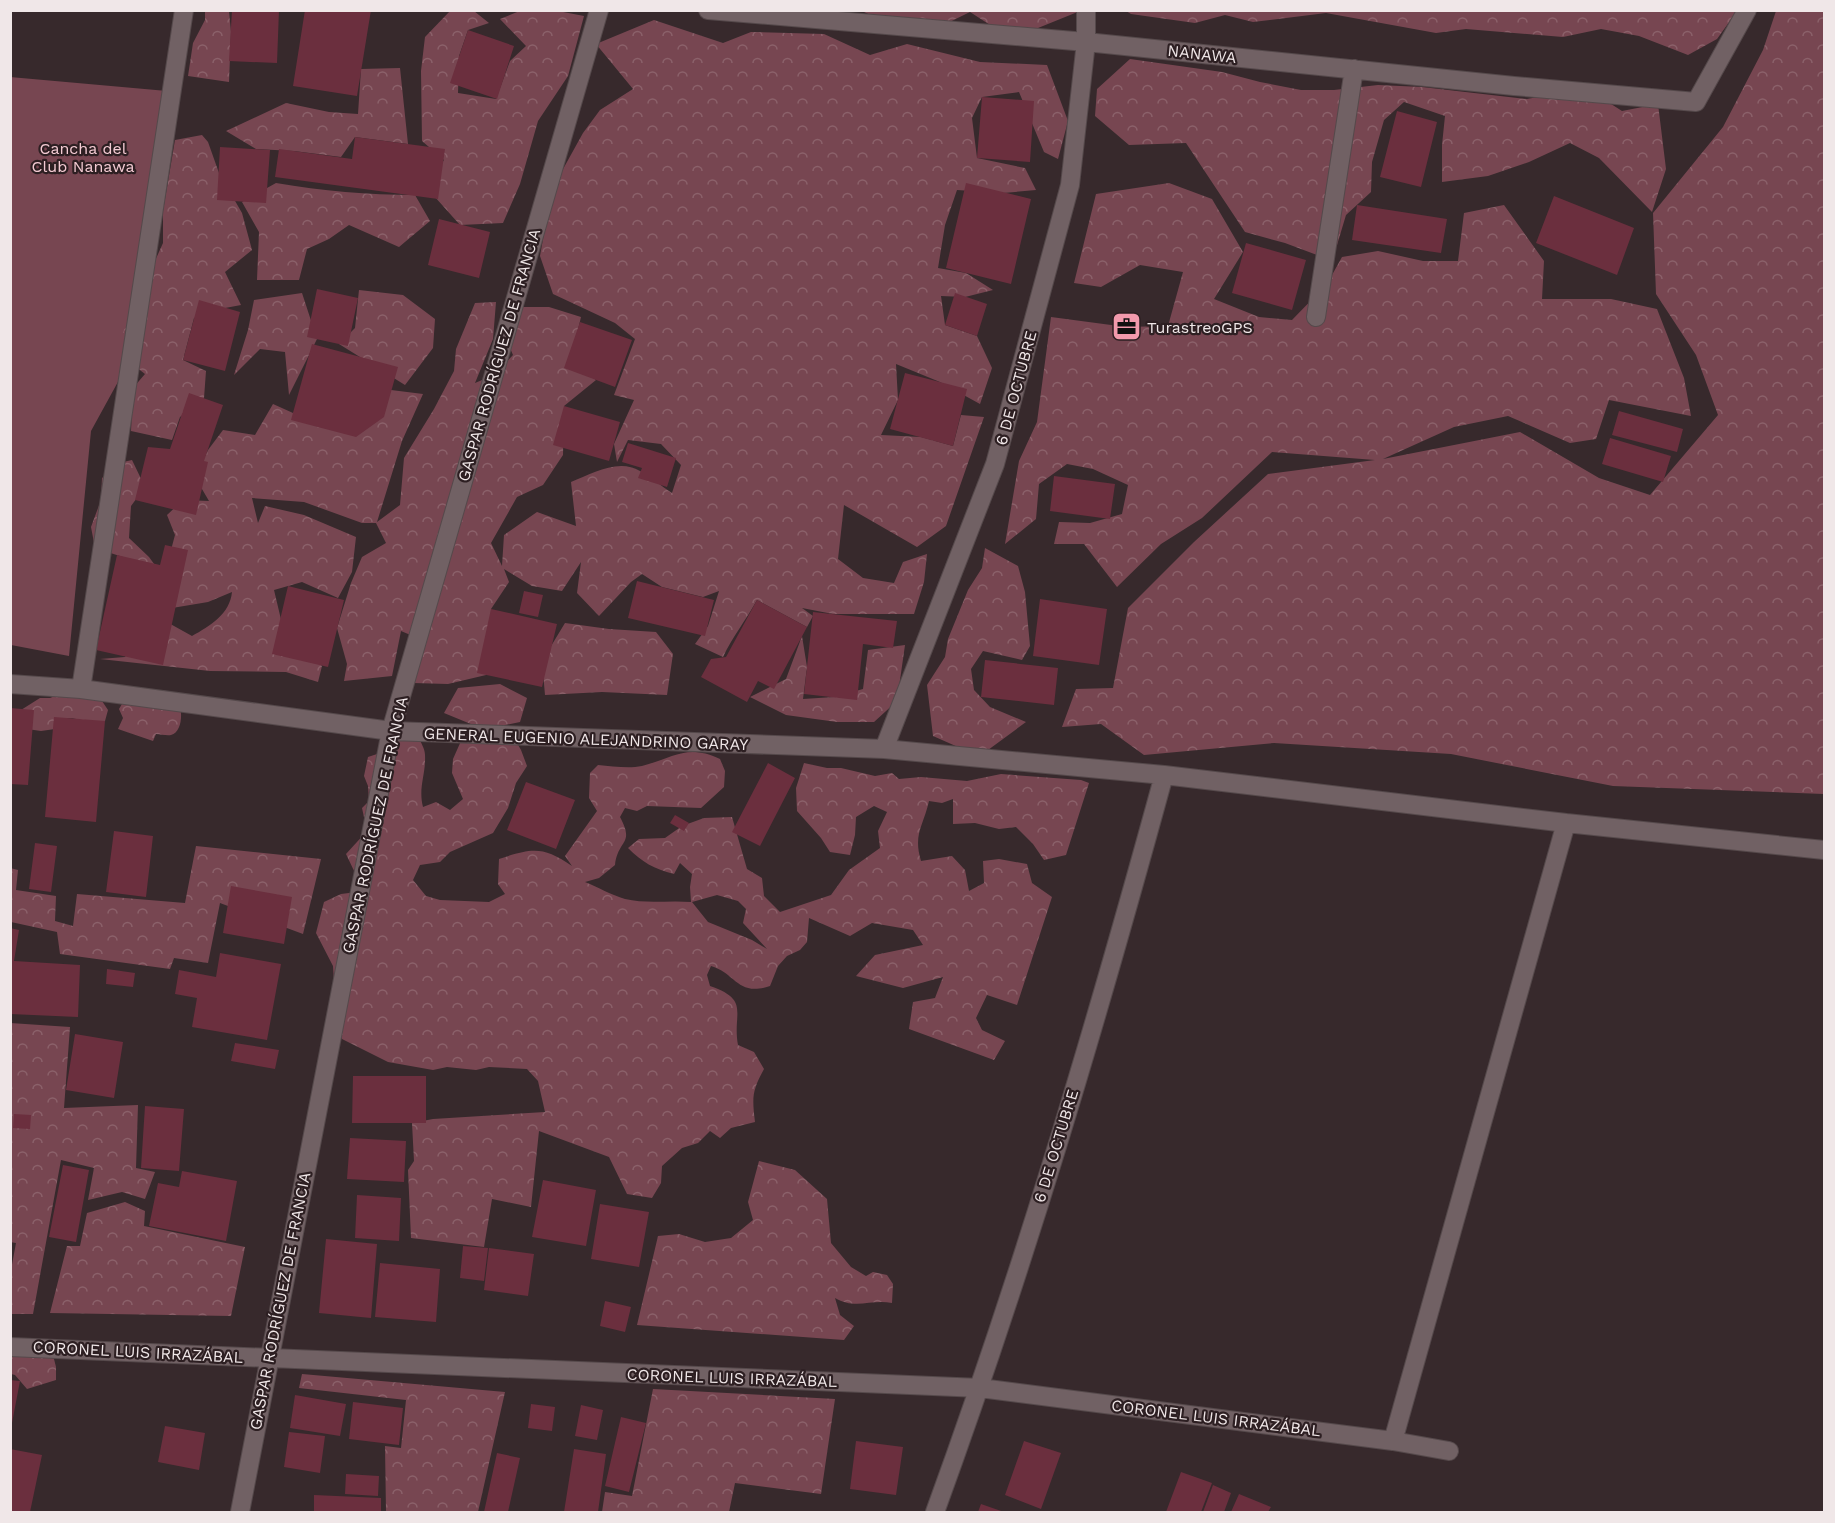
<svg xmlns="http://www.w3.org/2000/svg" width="1835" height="1523" font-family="'Work Sans',sans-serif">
	<defs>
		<pattern id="forest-crowns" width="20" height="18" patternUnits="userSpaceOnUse" patternTransform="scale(1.5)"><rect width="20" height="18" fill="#774651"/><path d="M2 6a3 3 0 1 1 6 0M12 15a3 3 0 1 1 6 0" fill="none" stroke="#8b616a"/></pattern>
	</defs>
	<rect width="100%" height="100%" fill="#37292c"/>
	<path fill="#774651" d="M 10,77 L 167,91 L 119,380 L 91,431 L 69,656 L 11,645 Z"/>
	<path fill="url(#forest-crowns)" fill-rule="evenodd" d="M 522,10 L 558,11 L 584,16 L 568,76 L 538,121 L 520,184 L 503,223 L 460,225 L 426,187 L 444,160 L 422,141 L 421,71 L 425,37 L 450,11 L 474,11 L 489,23 L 468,30 L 459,56 L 458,93 L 496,99 L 510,61 L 526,46 L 500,19 Z
		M 205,11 L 229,11 L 231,32 L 229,82 L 188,76 L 193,43 L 205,20 Z
		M 862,11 L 1080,11 L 1038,28 L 1001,32 L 970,12 L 927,33 L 899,29 Z
		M 1126,11 L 1737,11 L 1717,39 L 1688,55 L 1639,36 L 1601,29 L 1563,37 L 1466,29 L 1436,33 L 1326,13 L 1253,22 L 1225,15 L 1195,23 L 1131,14 Z
		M 1776,11 L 1824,11 L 1824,794 L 1613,786 L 1451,754 L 1274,743 L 1144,755 L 1101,724 L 1062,727 L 1076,689 L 1113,688 L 1128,608 L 1194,542 L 1268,474 L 1375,460 L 1272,452 L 1202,518 L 1161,544 L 1117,587 L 1084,544 L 1054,544 L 1059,522 L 1090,523 L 1122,514 L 1128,485 L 1093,469 L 1067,464 L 1039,484 L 1036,519 L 1005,544 L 1019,461 L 1037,422 L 1051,317 L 1126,327 L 1168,326 L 1183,272 L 1140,265 L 1101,287 L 1074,283 L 1096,194 L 1169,183 L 1212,199 L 1243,252 L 1214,299 L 1259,317 L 1292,320 L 1327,284 L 1342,257 L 1378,251 L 1423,261 L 1458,261 L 1464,213 L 1504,205 L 1544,261 L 1542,299 L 1611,299 L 1657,309 L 1684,378 L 1691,416 L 1609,400 L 1596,439 L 1570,443 L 1508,416 L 1454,427 L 1383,459 L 1520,432 L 1599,478 L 1650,495 L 1718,415 L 1696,355 L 1656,294 L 1653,213 L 1723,127 L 1763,50 Z
		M 654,20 L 723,43 L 751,32 L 824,34 L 870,55 L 907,44 L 980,62 L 1047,65 L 1068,121 L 1058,159 L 1044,152 L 1019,92 L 982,97 L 972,118 L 977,158 L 1025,168 L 1036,190 L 1003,193 L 957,190 L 945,225 L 938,268 L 966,273 L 993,290 L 965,297 L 941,296 L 945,325 L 977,336 L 992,368 L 980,404 L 940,382 L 896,364 L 898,400 L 881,435 L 921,437 L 953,446 L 961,415 L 984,417 L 946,526 L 917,547 L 844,505 L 838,559 L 863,578 L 894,583 L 903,562 L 927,554 L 924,582 L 914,614 L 833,614 L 802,608 L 813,616 L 807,627 L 757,600 C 746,620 733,636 723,657 L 695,644 L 708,626 L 719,591 L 703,597 L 662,587 L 642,574 L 631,582 L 599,616 L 577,593 L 581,562 L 562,591 L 532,586 L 504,569 L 509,582 L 491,609 L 490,653 L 486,675 L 448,684 L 413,683 L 420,639 L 401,631 L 392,676 L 344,681 L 347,664 L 337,628 L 351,583 L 362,557 L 386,543 L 376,523 L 362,523 L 304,502 L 252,498 L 258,523 L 265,506 L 304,515 L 356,537 L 352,572 L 338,598 L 302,582 L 274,590 L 283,628 L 322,666 L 318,682 L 286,672 L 210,671 L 100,659 L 125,657 L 138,638 L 165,621 L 192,636 C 210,626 230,614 232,592 L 208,602 L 172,608 L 167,565 L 175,535 L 167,515 L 183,500 L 209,501 L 195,477 L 208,450 L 223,430 L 255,435 L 273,404 L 293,413 L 391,390 L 423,394 L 402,441 L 377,522 L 400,505 L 404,458 L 434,409 L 454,371 L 456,349 L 475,303 L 496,302 L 493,339 L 475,383 L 494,375 L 513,355 L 499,322 L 521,307 L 549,307 L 581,317 L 571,359 L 596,380 L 564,406 L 563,455 L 543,485 L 517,497 L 491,543 L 502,566 L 504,535 L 537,512 L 576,526 L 571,482 C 592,474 618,458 640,471 C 651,477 661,486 672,493 L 681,465 L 661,444 L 628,440 L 617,462 L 614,444 L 634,400 L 614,395 L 635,339 L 615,323 L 553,294 L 540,256 L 552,189 L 583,133 L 600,110 L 633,89 L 596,44 Z
		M 1130,59 L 1222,72 L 1260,82 L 1301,90 L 1334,90 L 1378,85 L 1422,87 L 1527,99 L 1586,88 L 1622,111 L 1658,104 L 1666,169 L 1652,212 L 1599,158 L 1570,143 L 1529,162 L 1488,176 L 1442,182 L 1442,145 L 1445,116 L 1404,102 L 1384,120 L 1372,162 L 1371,192 L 1346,215 L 1337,245 L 1317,255 L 1285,243 L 1245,232 L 1186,143 L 1129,145 L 1095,116 L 1097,89 Z
		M 400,68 L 408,144 L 355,137 L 341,157 L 294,151 L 256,149 L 226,131 L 286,103 L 329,112 L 358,114 L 361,69 Z
		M 202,135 L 208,142 L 219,173 L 242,213 L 252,250 L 225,272 L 241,305 L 225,308 L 194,318 L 183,360 L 206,371 L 204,398 L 180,417 L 172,440 L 131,431 L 133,388 L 145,374 L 117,352 L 124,330 L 163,243 L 163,211 L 175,140 Z
		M 276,183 C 322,191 368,195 415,195 L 430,221 L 399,247 L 349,225 L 329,239 L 307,249 L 299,280 L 257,280 L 259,232 L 242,202 Z
		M 359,290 L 403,295 L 435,319 L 433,348 L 405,385 L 339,344 L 355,328 Z
		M 302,293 L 317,339 L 289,395 L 285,352 L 260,349 L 234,375 L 248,330 L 254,300 Z
		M 132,460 L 145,487 L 131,506 L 129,538 L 149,557 L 157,568 L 95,548 L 91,527 L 101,500 L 102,478 L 119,463 Z
		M 985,548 L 1018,566 L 1025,592 L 1030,646 L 1022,660 L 983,651 L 971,669 L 974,690 L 990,707 L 1026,722 L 988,750 L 958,747 L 933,736 L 927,685 L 945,657 L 948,639 L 968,590 L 982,568 Z
		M 565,623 L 609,629 L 656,632 L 673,654 L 667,695 L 602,692 L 545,695 L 542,661 Z
		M 802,636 L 807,667 L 803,699 L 834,697 L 863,689 L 868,650 L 905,645 L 897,701 L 874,722 L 837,722 L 786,715 L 750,697 L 786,679 Z
		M 500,684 L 527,698 L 520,722 L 486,729 L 512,734 L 521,750 L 527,766 L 516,783 L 508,808 L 493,833 L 450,852 L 440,862 L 420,865 L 413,880 L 426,896 L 440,900 L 489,902 L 505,894 L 498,884 L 499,859 C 532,848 543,846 572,866 L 565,856 L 597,811 L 589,798 L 590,773 L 598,765 C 612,766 628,769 642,766 C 673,758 687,743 720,759 L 725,771 L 724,787 L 701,808 L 647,806 L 637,811 L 625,808 L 620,817 C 635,845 618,839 615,865 L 599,878 L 585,882 C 598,887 611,895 625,899 C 646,904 669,900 691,902 L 690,887 L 692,874 L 680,863 L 674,874 C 654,869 642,862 628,848 L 639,839 L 665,838 L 682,826 L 704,818 L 732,817 L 747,869 L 762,878 L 764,896 L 780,912 L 831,895 L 849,870 L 880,848 L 878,831 L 887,812 L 874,806 L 856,817 L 855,835 L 850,855 L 830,852 L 821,838 L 797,811 L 796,788 L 804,763 L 827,768 L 841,768 L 875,776 L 892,773 L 899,779 L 921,777 L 967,781 L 1001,774 L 1081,780 L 1089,783 L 1066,855 L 1044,860 L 1033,844 L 1016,827 L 999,829 L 975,823 L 953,824 L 953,799 L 942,803 L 929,801 C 923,827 913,834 921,861 L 952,856 L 965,870 L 969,891 L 984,883 L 983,861 L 999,859 L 1027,864 L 1032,883 L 1052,897 L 1017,1005 L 987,995 L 976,1018 L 982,1030 L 1005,1041 L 994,1060 L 909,1029 L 913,1002 L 935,998 L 943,977 L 903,988 L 856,976 L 875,955 L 923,945 L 913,930 L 872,923 L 850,936 L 809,918 L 807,942 L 800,950 L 787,956 L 778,966 L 770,986 C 737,997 736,973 711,966 L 707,975 L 710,986 C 751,1000 732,1013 738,1045 L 754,1052 L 764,1069 C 752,1091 752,1097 755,1122 L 731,1128 L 720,1138 L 710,1131 L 698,1143 L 682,1148 L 662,1166 L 661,1183 L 652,1198 L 627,1194 L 609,1157 L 539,1131 L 531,1207 L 492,1199 L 484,1247 L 411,1238 L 408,1170 L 414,1161 L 412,1123 L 433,1119 L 545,1112 L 538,1081 L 527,1069 L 489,1067 L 476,1070 L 447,1067 L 433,1070 L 388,1062 L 342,1039 L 337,1029 L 333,966 L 316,933 L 324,902 L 341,894 L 357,892 L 356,875 L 346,854 L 367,831 L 362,808 L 369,801 L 368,786 L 364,776 L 368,757 L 383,752 L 398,736 L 419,738 C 421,743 425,749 425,755 C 426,775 418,787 423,807 L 436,802 L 450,810 L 463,799 L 452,773 L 453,759 L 461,741 L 483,729 L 444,713 L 458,688 ZM 717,895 L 738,901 L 746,909 L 743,923 L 767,949 L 752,940 L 708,922 L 692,902 Z
		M 149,690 C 158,690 169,689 176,697 C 183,705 184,732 171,735 C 167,736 160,734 156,734 L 153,741 L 118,729 L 123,718 L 119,709 L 125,699 Z
		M 65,692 L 100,698 L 108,710 L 105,721 L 91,727 C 78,718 75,717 59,719 L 55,729 L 41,731 L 20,728 L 21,710 L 40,698 L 50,698 Z
		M 196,846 L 321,859 L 303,934 L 220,903 L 208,963 L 174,958 L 170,969 L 60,954 L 57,932 L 11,922 L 10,868 L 18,870 L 16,890 L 56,896 L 55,921 L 73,926 L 77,894 L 185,903 Z
		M 10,1023 L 70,1027 L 64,1108 L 138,1105 L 136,1168 L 155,1172 L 145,1199 L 122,1192 L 88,1200 L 94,1168 L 61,1160 L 33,1314 L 11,1314 L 11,1270 L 16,1243 L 10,1242 Z
		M 759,1161 L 795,1170 L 827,1199 L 831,1243 L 851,1267 L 866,1276 L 873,1272 L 887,1275 L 893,1284 L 892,1303 C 871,1299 855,1310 835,1298 L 840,1315 L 854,1326 L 844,1340 L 637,1325 L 658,1236 L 679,1234 L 705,1242 L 731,1238 L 753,1220 L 748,1202 Z
		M 125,1202 L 145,1211 L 144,1226 L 245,1247 L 231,1316 L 50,1313 L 67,1246 L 80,1246 L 87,1213 Z
		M 10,1350 L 53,1355 L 56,1367 L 56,1380 L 27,1389 L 15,1375 L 11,1374 Z
		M 302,1374 L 505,1392 L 478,1512 L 386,1512 L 385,1446 L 401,1448 L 406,1400 L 299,1388 Z
		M 653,1389 L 835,1399 L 821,1494 L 735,1483 L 729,1512 L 602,1512 L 605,1492 L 632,1496 Z"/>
	<path fill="#6b2f3e" d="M 232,10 L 279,10 L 277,63 L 229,61 Z
		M 305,10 L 371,10 L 357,96 L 293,86 Z
		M 468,30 L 514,46 L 497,99 L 450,83 Z
		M 982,97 L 1034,101 L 1030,162 L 977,158 Z
		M 1397,111 L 1437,122 L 1421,187 L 1380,177 Z
		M 355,137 L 445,149 L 438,199 L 275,177 L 279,149 L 352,159 Z
		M 220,147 L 270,150 L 266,203 L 217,200 Z
		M 966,183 L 1031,199 L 1011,284 L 946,268 Z
		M 1554,196 L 1634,228 L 1617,275 L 1536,243 Z
		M 1357,205 L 1447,219 L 1441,253 L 1352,240 Z
		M 439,219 L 490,232 L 479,278 L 428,265 Z
		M 1246,243 L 1306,260 L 1292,310 L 1232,293 Z
		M 317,289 L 358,298 L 348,346 L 307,337 Z
		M 955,293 L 987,304 L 977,336 L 945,325 Z
		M 199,300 L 240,312 L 225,371 L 183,360 Z
		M 580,322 L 632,340 L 615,387 L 564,368 Z
		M 312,344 L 398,367 L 384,417 L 356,437 L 291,420 Z
		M 905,373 L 967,389 L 953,446 L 890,429 Z
		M 189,393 L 223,405 L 204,461 L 208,462 L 196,515 L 135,500 L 148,447 L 170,449 Z
		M 564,406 L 620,422 L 609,461 L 553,445 Z
		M 1619,411 L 1683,429 L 1677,452 L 1612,435 Z
		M 1610,438 L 1671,456 L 1663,482 L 1602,464 Z
		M 628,443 L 676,458 L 667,487 L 638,478 L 642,468 L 622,462 Z
		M 1054,476 L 1115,484 L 1110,519 L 1050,511 Z
		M 165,545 L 188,550 L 163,665 L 96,650 L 117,555 L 160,565 Z
		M 637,581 L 714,600 L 705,636 L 628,618 Z
		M 288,586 L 344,600 L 328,667 L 272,654 Z
		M 524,591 L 543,595 L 538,617 L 519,613 Z
		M 1040,599 L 1107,609 L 1099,665 L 1033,656 Z
		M 757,600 L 807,627 L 774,689 L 758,681 L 747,702 L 701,677 L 711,659 L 726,657 Z
		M 491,609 L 557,624 L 542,687 L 477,673 Z
		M 813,612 L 897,621 L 893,648 L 863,644 L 857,700 L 804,694 Z
		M 985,660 L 1058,668 L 1054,705 L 981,697 Z
		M 10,708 L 34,710 L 28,785 L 10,784 Z
		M 54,717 L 105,721 L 96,822 L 45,817 Z
		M 768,763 L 795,778 L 760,846 L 732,832 Z
		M 526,782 L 575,800 L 556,849 L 507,830 Z
		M 675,815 L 689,823 L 684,831 L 670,823 Z
		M 114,831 L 153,836 L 146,897 L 106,892 Z
		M 35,843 L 57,846 L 51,892 L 29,889 Z
		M 231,886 L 292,897 L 284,944 L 223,933 Z
		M 10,928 L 19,930 L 14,961 L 80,965 L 78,1017 L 10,1014 Z
		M 220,953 L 281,964 L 267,1040 L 192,1027 L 197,998 L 175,994 L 179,970 L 216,977 Z
		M 107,969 L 135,973 L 133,987 L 106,984 Z
		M 75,1034 L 123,1042 L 114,1098 L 66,1090 Z
		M 235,1043 L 279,1050 L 275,1069 L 231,1061 Z
		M 353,1076 L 426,1076 L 426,1123 L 352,1123 Z
		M 145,1106 L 184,1109 L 179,1171 L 141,1168 Z
		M 14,1114 L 31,1115 L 30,1129 L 13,1128 Z
		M 350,1138 L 406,1141 L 404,1182 L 347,1179 Z
		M 63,1165 L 89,1170 L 76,1242 L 49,1237 Z
		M 182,1171 L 237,1181 L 226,1241 L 149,1226 L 158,1183 L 179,1187 Z
		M 543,1180 L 596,1190 L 586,1246 L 532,1237 Z
		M 357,1195 L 401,1198 L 399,1241 L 355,1238 Z
		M 600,1204 L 649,1212 L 639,1267 L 591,1259 Z
		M 326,1239 L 377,1244 L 371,1318 L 319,1313 Z
		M 463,1246 L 488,1248 L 484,1281 L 460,1278 Z
		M 489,1248 L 534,1254 L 528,1296 L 484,1290 Z
		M 380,1263 L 440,1269 L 436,1322 L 375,1317 Z
		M 605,1301 L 631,1307 L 625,1332 L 600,1326 Z
		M 10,1380 L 20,1381 L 12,1423 L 10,1423 Z
		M 295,1395 L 346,1404 L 340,1436 L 290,1428 Z
		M 353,1402 L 403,1408 L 399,1445 L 349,1439 Z
		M 531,1404 L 555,1407 L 552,1431 L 528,1428 Z
		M 581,1405 L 603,1410 L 597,1440 L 575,1436 Z
		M 621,1417 L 646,1423 L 629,1492 L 605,1486 Z
		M 165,1426 L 205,1433 L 199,1470 L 158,1462 Z
		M 289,1432 L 325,1436 L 320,1473 L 284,1467 Z
		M 856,1441 L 903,1447 L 896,1495 L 850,1489 Z
		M 1024,1441 L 1061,1453 L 1041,1509 L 1005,1495 Z
		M 10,1449 L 42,1455 L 30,1512 L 10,1512 Z
		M 574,1449 L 606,1454 L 598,1512 L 564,1512 Z
		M 497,1453 L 520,1458 L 508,1512 L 484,1512 Z
		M 1181,1472 L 1212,1483 L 1201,1512 L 1166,1512 Z
		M 346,1474 L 379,1476 L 378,1496 L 345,1494 Z
		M 1213,1485 L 1231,1493 L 1224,1512 L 1203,1512 Z
		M 1239,1494 L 1271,1507 L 1268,1512 L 1231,1512 Z
		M 314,1495 L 381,1498 L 381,1512 L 314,1512 Z
		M 981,1504 L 1004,1512 L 978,1512 Z"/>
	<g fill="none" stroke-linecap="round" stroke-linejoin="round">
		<defs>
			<path id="minor" d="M 708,10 L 1086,42 L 1514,86 L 1696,102 L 1747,10
				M 1316,317 L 1354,69
				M 10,684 L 81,689 L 391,731 L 884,749 L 1164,775 L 1566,823 L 1393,1441
				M 81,689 L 184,10
				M 884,749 L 995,464 L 1070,185 L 1086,42 L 1086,10
				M 1566,823 L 1824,850
				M 10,1347 L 980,1388 L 1393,1441 L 1449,1451
				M 240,1512 L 391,731 L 599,10
				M 935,1512 C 1023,1271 1096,1024 1164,775"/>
		</defs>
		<use href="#minor" stroke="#55494b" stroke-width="20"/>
		<use href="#minor" stroke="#716164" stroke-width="18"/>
	</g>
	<defs>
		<symbol id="office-square" viewBox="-11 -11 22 22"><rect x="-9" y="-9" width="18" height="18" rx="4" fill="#f29aad" stroke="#2d1f22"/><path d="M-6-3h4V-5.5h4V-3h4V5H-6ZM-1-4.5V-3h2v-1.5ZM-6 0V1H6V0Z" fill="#111"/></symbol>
	</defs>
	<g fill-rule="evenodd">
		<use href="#office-square" x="1110" y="310" width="33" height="33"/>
	</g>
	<g text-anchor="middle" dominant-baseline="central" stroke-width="4.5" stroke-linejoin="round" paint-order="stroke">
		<g font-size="16" fill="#f0e7e8" stroke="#2d1f22">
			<text transform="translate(1202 54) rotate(6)">NANAWA</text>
			<text transform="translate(499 355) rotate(-74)">GASPAR RODRÍGUEZ DE FRANCIA</text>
			<text transform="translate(1016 388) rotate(-75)">6 DE OCTUBRE</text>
			<text transform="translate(586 739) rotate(2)">GENERAL EUGENIO ALEJANDRINO GARAY</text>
			<text transform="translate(375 825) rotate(-78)">GASPAR RODRÍGUEZ DE FRANCIA</text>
			<text transform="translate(1056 1146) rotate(-73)">6 DE OCTUBRE</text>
			<text transform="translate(280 1301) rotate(-79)">GASPAR RODRÍGUEZ DE FRANCIA</text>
			<text transform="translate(138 1352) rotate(3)">CORONEL LUIS IRRAZÁBAL</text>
			<text transform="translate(732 1378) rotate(2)">CORONEL LUIS IRRAZÁBAL</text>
			<text transform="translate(1216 1418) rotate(7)">CORONEL LUIS IRRAZÁBAL</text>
		</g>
		<g font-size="16" fill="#f4cbd3" stroke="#2d1f22">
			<text x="83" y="148">Cancha del<tspan x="83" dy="18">Club Nanawa</tspan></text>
		</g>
		<g font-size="16" fill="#f0e7e8" stroke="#2d1f22" text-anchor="start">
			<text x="1147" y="327">TurastreoGPS</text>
		</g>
	</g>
	<rect width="1835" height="1523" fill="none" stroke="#f0e7e8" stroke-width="24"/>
</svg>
